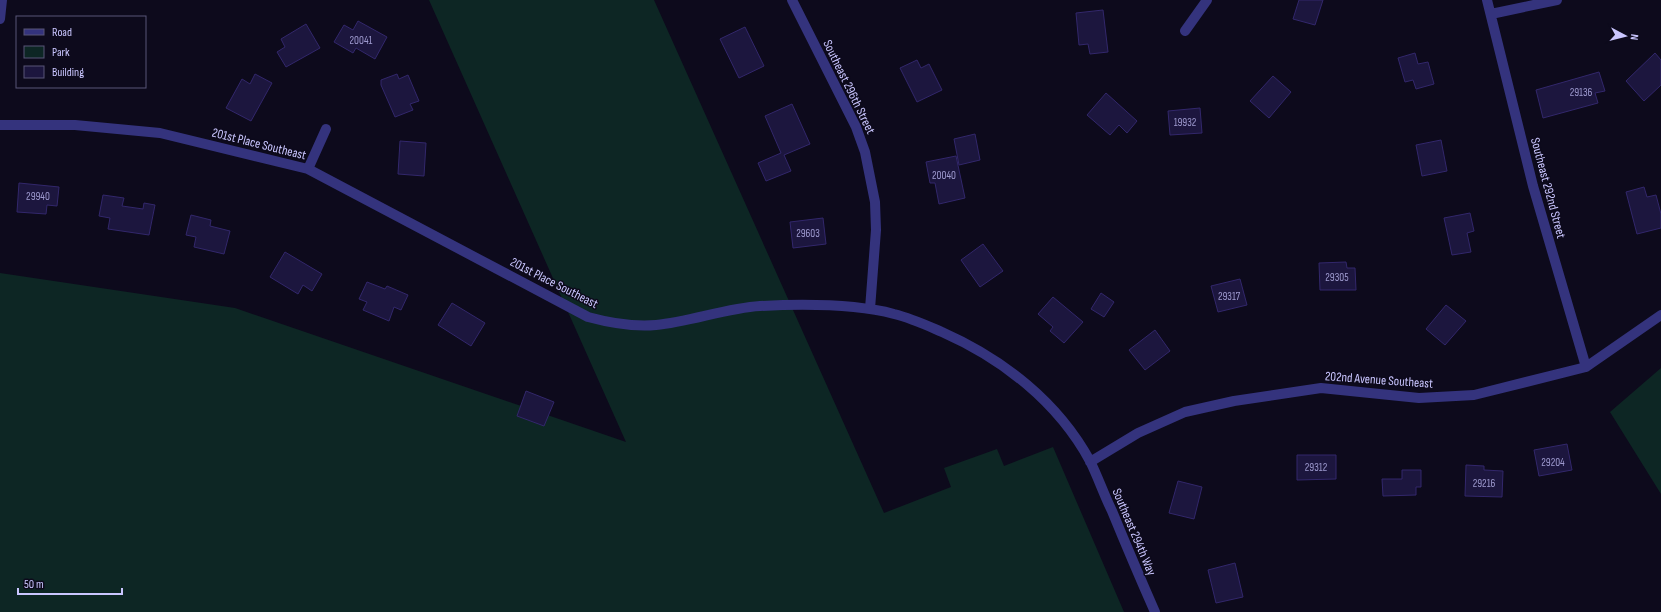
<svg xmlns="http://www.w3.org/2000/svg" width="1661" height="612" font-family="'Sofia Sans Condensed',sans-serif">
	<rect width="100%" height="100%" fill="#0d0a1c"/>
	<path fill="#0d2624" d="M 429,0 L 654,0 L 884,513 L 951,487 L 944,468 L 997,449 L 1004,466 L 1053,447 L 1124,612 L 0,612 L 0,273 L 235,308 L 626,442 Z
		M 1661,368 L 1661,494 L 1610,412 Z"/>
	<path fill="#1c163e" stroke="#32276b" d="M 1299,0 L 1323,0 L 1315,25 L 1293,19 Z
		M 1103,10 L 1108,52 L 1090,54 L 1088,44 L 1079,45 L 1076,13 Z
		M 358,21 L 387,37 L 375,59 L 356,48 L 353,53 L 334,42 L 344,25 L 353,30 Z
		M 306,24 L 320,48 L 286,67 L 277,52 L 285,47 L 281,39 Z
		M 745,27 L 764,66 L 739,78 L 720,39 Z
		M 1415,53 L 1418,64 L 1428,62 L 1434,84 L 1416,89 L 1413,80 L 1405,82 L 1398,58 Z
		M 1655,53 L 1661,60 L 1661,85 L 1644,101 L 1626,81 Z
		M 917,60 L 921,68 L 929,64 L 942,90 L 917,102 L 900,68 Z
		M 1599,72 L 1605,91 L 1595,93 L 1598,103 L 1543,118 L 1536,90 Z
		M 255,74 L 272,83 L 251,121 L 226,108 L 242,79 L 250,84 Z
		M 397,74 L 399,79 L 408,75 L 419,101 L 410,104 L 413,110 L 395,117 L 381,85 L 381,80 Z
		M 1273,76 L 1291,92 L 1269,118 L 1250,101 Z
		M 1106,93 L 1137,121 L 1127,133 L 1119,125 L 1110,135 L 1087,115 Z
		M 792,104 L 810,144 L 784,155 L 791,171 L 766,181 L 758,163 L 781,153 L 765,116 Z
		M 1200,108 L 1202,133 L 1170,135 L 1168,111 Z
		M 975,134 L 980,160 L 959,165 L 954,139 Z
		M 1441,140 L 1447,171 L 1422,176 L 1416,145 Z
		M 400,141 L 426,143 L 424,176 L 398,174 Z
		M 956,156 L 965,198 L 939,204 L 935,183 L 930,183 L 926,162 Z
		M 19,183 L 59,187 L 57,206 L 47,205 L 46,214 L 17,212 Z
		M 1644,187 L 1647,197 L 1656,195 L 1661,214 L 1661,228 L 1637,234 L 1626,192 Z
		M 103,195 L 124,198 L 122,206 L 143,209 L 144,203 L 155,205 L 149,235 L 108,229 L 110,218 L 99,216 Z
		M 1470,213 L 1474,231 L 1467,233 L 1471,252 L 1452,255 L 1444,218 Z
		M 191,215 L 211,220 L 210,226 L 230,231 L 224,254 L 194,247 L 196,237 L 186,235 Z
		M 823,218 L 826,244 L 793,248 L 790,222 Z
		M 983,244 L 1003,271 L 980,287 L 961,260 Z
		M 285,252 L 322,274 L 312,291 L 303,285 L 298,294 L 270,277 Z
		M 1346,262 L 1347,268 L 1355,268 L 1356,290 L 1320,290 L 1319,263 Z
		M 1240,279 L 1247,305 L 1218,312 L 1211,286 Z
		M 367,282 L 385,289 L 387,286 L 408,295 L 401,310 L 394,307 L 389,321 L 363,310 L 367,302 L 359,299 Z
		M 1101,293 L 1114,302 L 1104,317 L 1091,309 Z
		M 1053,297 L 1083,322 L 1064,343 L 1050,331 L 1053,327 L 1038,314 Z
		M 452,303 L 485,323 L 471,346 L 438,325 Z
		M 1446,305 L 1466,321 L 1445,345 L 1426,329 Z
		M 1155,330 L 1170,351 L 1145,370 L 1129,350 Z
		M 526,391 L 554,402 L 544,426 L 517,416 Z
		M 1567,444 L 1572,470 L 1539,476 L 1534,450 Z
		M 1297,455 L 1336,455 L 1336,479 L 1297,480 Z
		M 1466,465 L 1484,466 L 1484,470 L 1503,471 L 1502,497 L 1465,496 Z
		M 1402,470 L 1421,470 L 1421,487 L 1416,487 L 1416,495 L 1383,496 L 1382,479 L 1402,479 Z
		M 1178,481 L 1202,487 L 1194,519 L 1169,513 Z
		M 1235,563 L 1243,597 L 1216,603 L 1208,570 Z"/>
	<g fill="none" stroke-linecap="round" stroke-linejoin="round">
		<path stroke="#34337d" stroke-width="10" d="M 792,0 L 856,127 L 865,152 L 875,202 L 876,230 L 870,309
			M 1487,0 L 1533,186 L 1586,367
			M 1491,14 L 1557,0
			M 0,19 L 2,0
			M 1185,31 L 1207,0
			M 0,125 L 75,125 L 160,133 L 308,169 L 588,317 C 610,323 633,327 656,325 C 690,322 726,308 760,306 C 800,304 856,304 894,314 C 911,318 926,325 942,332 C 1003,359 1058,402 1090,461 C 1098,477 1104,495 1112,511 C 1126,545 1140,578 1155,612
			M 308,169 L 326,129
			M 1090,462 L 1138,433 L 1185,412 L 1234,401 L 1321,388 L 1419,398 L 1474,395 L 1586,367 L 1661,315"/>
	</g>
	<g text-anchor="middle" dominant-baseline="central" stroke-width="3" stroke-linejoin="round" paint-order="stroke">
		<g font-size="11" fill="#9e9acf">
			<text x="361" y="40">20041</text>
			<text x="1581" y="92">29136</text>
			<text x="1185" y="122">19932</text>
			<text x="944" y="175">20040</text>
			<text x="38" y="196">29940</text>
			<text x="808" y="233">29603</text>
			<text x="1337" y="277">29305</text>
			<text x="1229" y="296">29317</text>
			<text x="1553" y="462">29204</text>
			<text x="1316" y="467">29312</text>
			<text x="1484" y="483">29216</text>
		</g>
		<g font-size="13" fill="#cac6ff" stroke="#0d0a1c">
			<text transform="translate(849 87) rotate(64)">Southeast 296th Street</text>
			<text transform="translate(259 144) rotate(14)">201st Place Southeast</text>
			<text transform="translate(1548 188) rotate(75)">Southeast 292nd Street</text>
			<text transform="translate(554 283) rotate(27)">201st Place Southeast</text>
			<text transform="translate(1379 380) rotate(4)">202nd Avenue Southeast</text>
			<text transform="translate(1134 532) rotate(67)">Southeast 294th Way</text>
		</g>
	</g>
	<rect x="16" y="16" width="130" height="72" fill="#0d0a1c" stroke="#595577"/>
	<rect x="24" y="29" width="20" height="6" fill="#34337d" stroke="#595577"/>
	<text x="52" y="36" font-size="12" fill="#cac6ff">Road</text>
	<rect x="24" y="46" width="20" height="12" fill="#0d2624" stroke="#595577"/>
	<text x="52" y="56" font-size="12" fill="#cac6ff">Park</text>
	<rect x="24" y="66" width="20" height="12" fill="#1c163e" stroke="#595577"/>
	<text x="52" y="76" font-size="12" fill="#cac6ff">Building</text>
	<g transform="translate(1625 36) rotate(97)" stroke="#0d0a1c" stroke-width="3" paint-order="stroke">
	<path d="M0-3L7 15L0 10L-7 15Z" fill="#cac6ff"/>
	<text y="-6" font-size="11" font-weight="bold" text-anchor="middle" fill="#cac6ff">N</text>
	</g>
	<path d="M18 588v6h104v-6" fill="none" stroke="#cac6ff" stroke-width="2"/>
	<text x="24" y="588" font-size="12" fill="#cac6ff" stroke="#0d0a1c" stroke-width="3" paint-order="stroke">50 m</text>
</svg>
